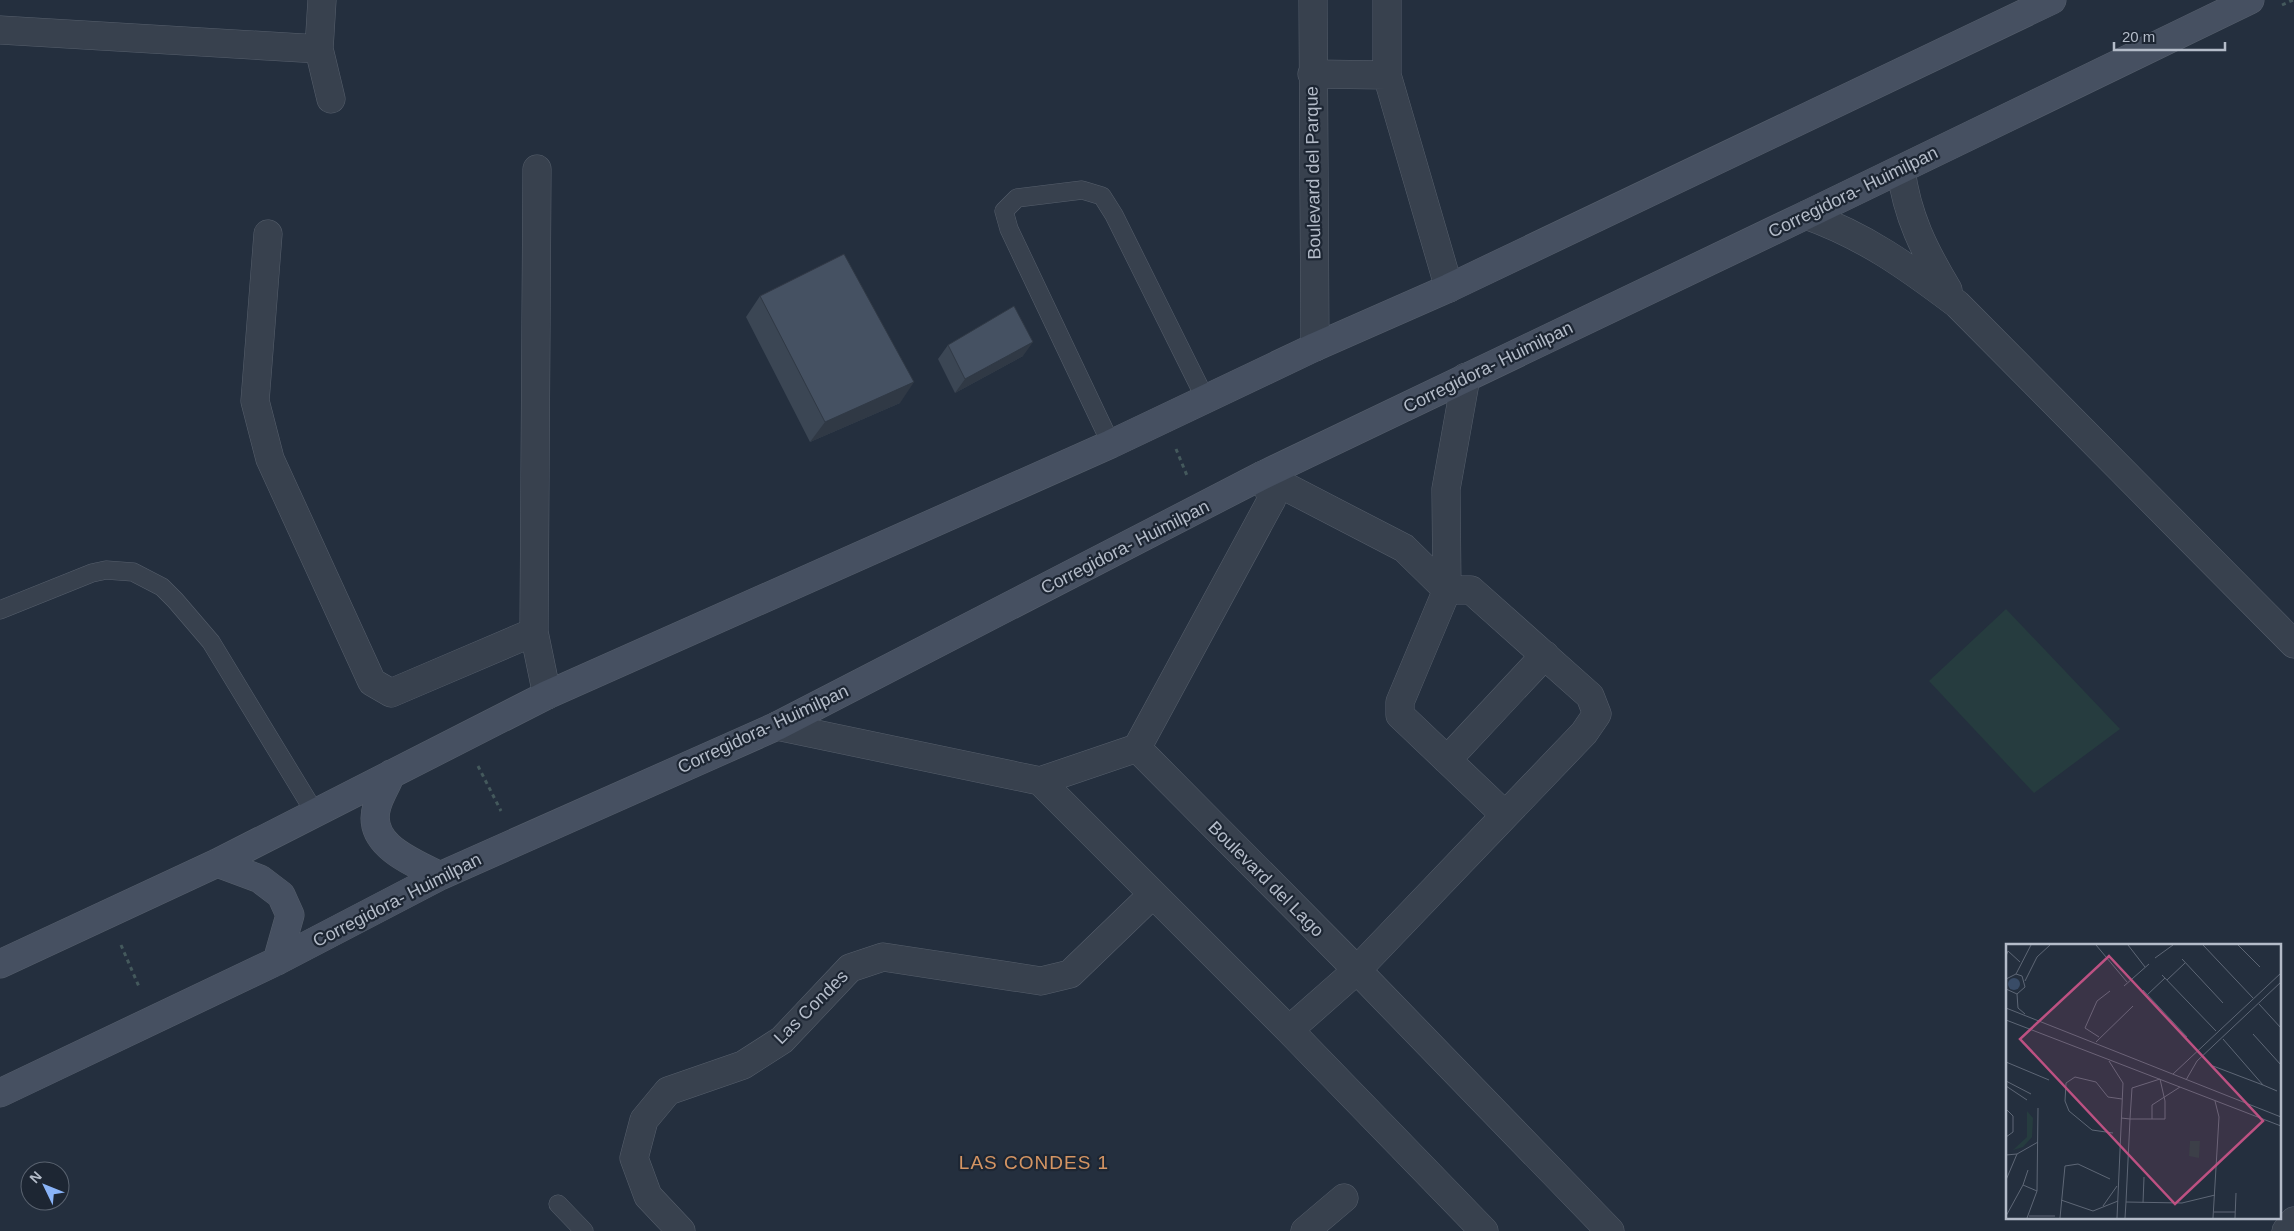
<svg xmlns="http://www.w3.org/2000/svg" width="2294" height="1231" font-family="Arial,sans-serif">
	<rect width="100%" height="100%" fill="#242f3e"/>
	<path fill="#263c3f" d="M 2006,609 L 2120,729 L 2034,793 L 1929,681 Z"/>
	<g fill="none" stroke-linecap="round" stroke-linejoin="round">
		<defs>
			<path id="service" d="M 1111,444 L 1009,229 L 1004,211 L 1017,198 L 1082,190 L 1102,196 L 1114,215 L 1205,398
				M 0,610 L 92,573 L 106,570 L 133,572 L 162,587 L 175,600 L 211,642 L 315,813
				M 558,1204 L 584,1231"/>
			<path id="minor" d="M 322,0 L 319,49 L 331,99
				M 1313,0 L 1315,347
				M 1387,0 L 1387,75 L 1449,288
				M 0,30 L 319,49
				M 1312,74 L 1387,75
				M 537,169 L 534,632 L 547,695
				M 1901,170 C 1907,216 1924,250 1948,290
				M 1806,215 C 1865,236 1908,267 1957,304 L 2294,644
				M 268,234 L 255,401 L 270,459 L 372,682 L 391,693 L 534,632
				M 1466,377 L 1446,489 L 1447,590 L 1400,702 L 1400,715 L 1505,815
				M 1263,475 L 1272,499 L 1137,748 L 1357,970 L 1610,1231
				M 1263,475 L 1404,548 L 1447,590 L 1471,590 L 1590,696 L 1597,714 L 1584,733 L 1357,970 L 1289,1030
				M 777,726 L 1040,781 L 1289,1030 L 1484,1231
				M 1447,760 L 1545,655
				M 1040,781 L 1137,748
				M 681,1231 L 648,1196 L 634,1158 L 644,1120 L 668,1091 L 743,1065 L 782,1040 L 850,968 L 883,957 L 1041,981 L 1070,974 L 1153,894
				M 1305,1231 L 1344,1198
				M 2286,1231 L 2294,1221"/>
			<path id="secondary" d="M 391,774 C 387,785 380,795 377,806 C 365,845 413,862 440,876
				M 217,863 L 260,879 L 281,895 L 290,915 L 277,961
				M 0,964 L 217,863 L 547,695 L 1111,444 L 1315,347 L 1449,288 L 2052,0
				M 0,1093 L 277,961 L 440,876 L 777,726 L 1263,475 L 1806,215 L 2250,0"/>
		</defs>
		<use href="#service" stroke="#565f6c" stroke-width="19"/>
		<use href="#minor" stroke="#565f6c" stroke-width="29"/>
		<use href="#secondary" stroke="#565f6c" stroke-width="29"/>
		<path stroke="#44595c" stroke-width="3" stroke-dasharray="4 4" stroke-linecap="butt" d="M 2282,5 L 2293,0
			M 1176,449 L 1188,478
			M 478,766 L 501,811
			M 121,945 L 140,989"/>
		<use href="#service" stroke="#38414e" stroke-width="18"/>
		<use href="#minor" stroke="#38414e" stroke-width="28"/>
		<use href="#secondary" stroke="#465061" stroke-width="28"/>
	</g>
	<path fill="#3b4654" d="M 760,296 L 900,403 L 810,442 L 746,317 Z
		M 948,345 L 1023,356 L 955,393 L 938,359 Z"/>
	<path fill="#303945" d="M 1033,342 L 1023,356 L 955,393 L 965,379 Z
		M 914,382 L 900,403 L 810,442 L 825,422 Z"/>
	<path fill="#455162" stroke="#303945" d="M 844,254 L 914,382 L 825,422 L 760,296 Z
		M 1014,306 L 1033,342 L 965,379 L 948,345 Z"/>
	<g text-anchor="middle" dominant-baseline="central" stroke-width="4.5" stroke-linejoin="round" paint-order="stroke">
		<g font-size="18" fill="#b4bcc9" stroke="#1d2633">
			<text transform="translate(1313 173) rotate(-91)">Boulevard del Parque</text>
			<text transform="translate(1853 192) rotate(-26)">Corregidora- Huimilpan</text>
			<text transform="translate(1488 367) rotate(-26)">Corregidora- Huimilpan</text>
			<text transform="translate(1125 547) rotate(-27)">Corregidora- Huimilpan</text>
			<text transform="translate(763 729) rotate(-25)">Corregidora- Huimilpan</text>
			<text transform="translate(1266 879) rotate(45)">Boulevard del Lago</text>
			<text transform="translate(397 900) rotate(-27)">Corregidora- Huimilpan</text>
			<text transform="translate(811 1007) rotate(-45)">Las Condes</text>
		</g>
		<g font-size="19" letter-spacing="1" fill="#d59563" stroke="#1d2633">
			<text x="1034" y="1162">LAS CONDES 1</text>
		</g>
	</g>
	<g transform="translate(2006 944)">
		<rect width="275" height="275" fill="#242f3e"/>
		<path d="M 21,167 L 27,174 L 26,193 L 17,203 L 7,206 L 21,193 ZM 184,197 L 194,197 L 193,214 L 183,212 Z" fill="#263c3f"/>
		<path d="M2 40a6 6 0 1 1 12 0a6 6 0 1 1-12 0Z" fill="#394c67"/>
		<path fill="none" stroke="#5e6776" stroke-width="1" d="M 90,1 L 121,38M 122,1 L 139,23M 197,1 L 247,54M 232,1 L 254,23M 0,12 L 2,7 L 14,18M 149,14 L 167,1M 176,15 L 217,59M 10,30 L 25,1M 156,31 L 210,87M 0,35 L 10,30 L 16,32 L 19,43 L 11,50 L 0,45M 161,36 L 179,19M 19,37 L 31,13 L 44,1M 118,42 L 143,20M 137,46 L 181,93M 11,50 L 12,64 L 19,70M 141,51 L 159,34M 253,60 L 275,84M 0,64 L 275,173M 0,76 L 275,182M 247,90 L 275,121M 93,93 L 79,84 L 91,57 L 104,47M 217,95 L 257,141 L 271,147M 90,98 L 127,62M 103,117 L 117,139 L 111,274M 0,118 L 43,136M 207,122 L 257,141M 167,130 L 275,29M 180,136 L 191,117 L 275,38M 0,137 L 25,150M 0,142 L 21,156M 0,165 L 7,172 L 7,188 L 0,193M 115,174 L 124,175 L 159,175 L 159,157 L 154,135 L 126,144 L 124,175 L 120,258 L 119,274M 146,175 L 146,161 L 174,143M 107,189 L 86,186 L 63,167 L 59,157 L 60,139 L 69,133 L 90,138 L 102,153 L 116,155M 0,211 L 11,210 L 32,198M 22,226 L 17,241 L 31,247M 0,236 L 11,210M 55,256 L 87,267 L 112,257M 120,258 L 176,259 L 209,251M 137,259 L 138,233M 97,262 L 111,242M 208,268 L 229,268M 0,272 L 17,241M 23,272 L 49,272M 21,274 L 31,247 L 32,164M 54,274 L 59,222 L 72,220 L 104,235M 207,274 L 213,173 L 209,157M 229,274 L 230,249"/>
		<path fill="#bd5182" fill-opacity="0.15" stroke="#bd5182" stroke-width="2.5" d="M 103,12 L 257,177 L 169,260 L 14,95 Z"/>
		<rect width="275" height="275" fill="none" stroke="#b4bcc9" stroke-width="2.5"/>
	</g>
	<g transform="translate(45 1186) rotate(313)"><circle r="24" fill="#1d2633" stroke="#59626f"/>
	<path d="M0-4L9 19L0 12L-9 19Z" fill="#8ab4f8"/>
	<text y="-8" font-size="14" font-weight="bold" text-anchor="middle" fill="#b4bcc9">N</text>
	</g>
	<path d="M2114 42v8h111v-8" fill="none" stroke="#b4bcc9" stroke-width="2.5"/>
	<text x="2122" y="42" font-size="15" fill="#b4bcc9" stroke="#1d2633" stroke-width="4" paint-order="stroke">20 m</text>
</svg>
